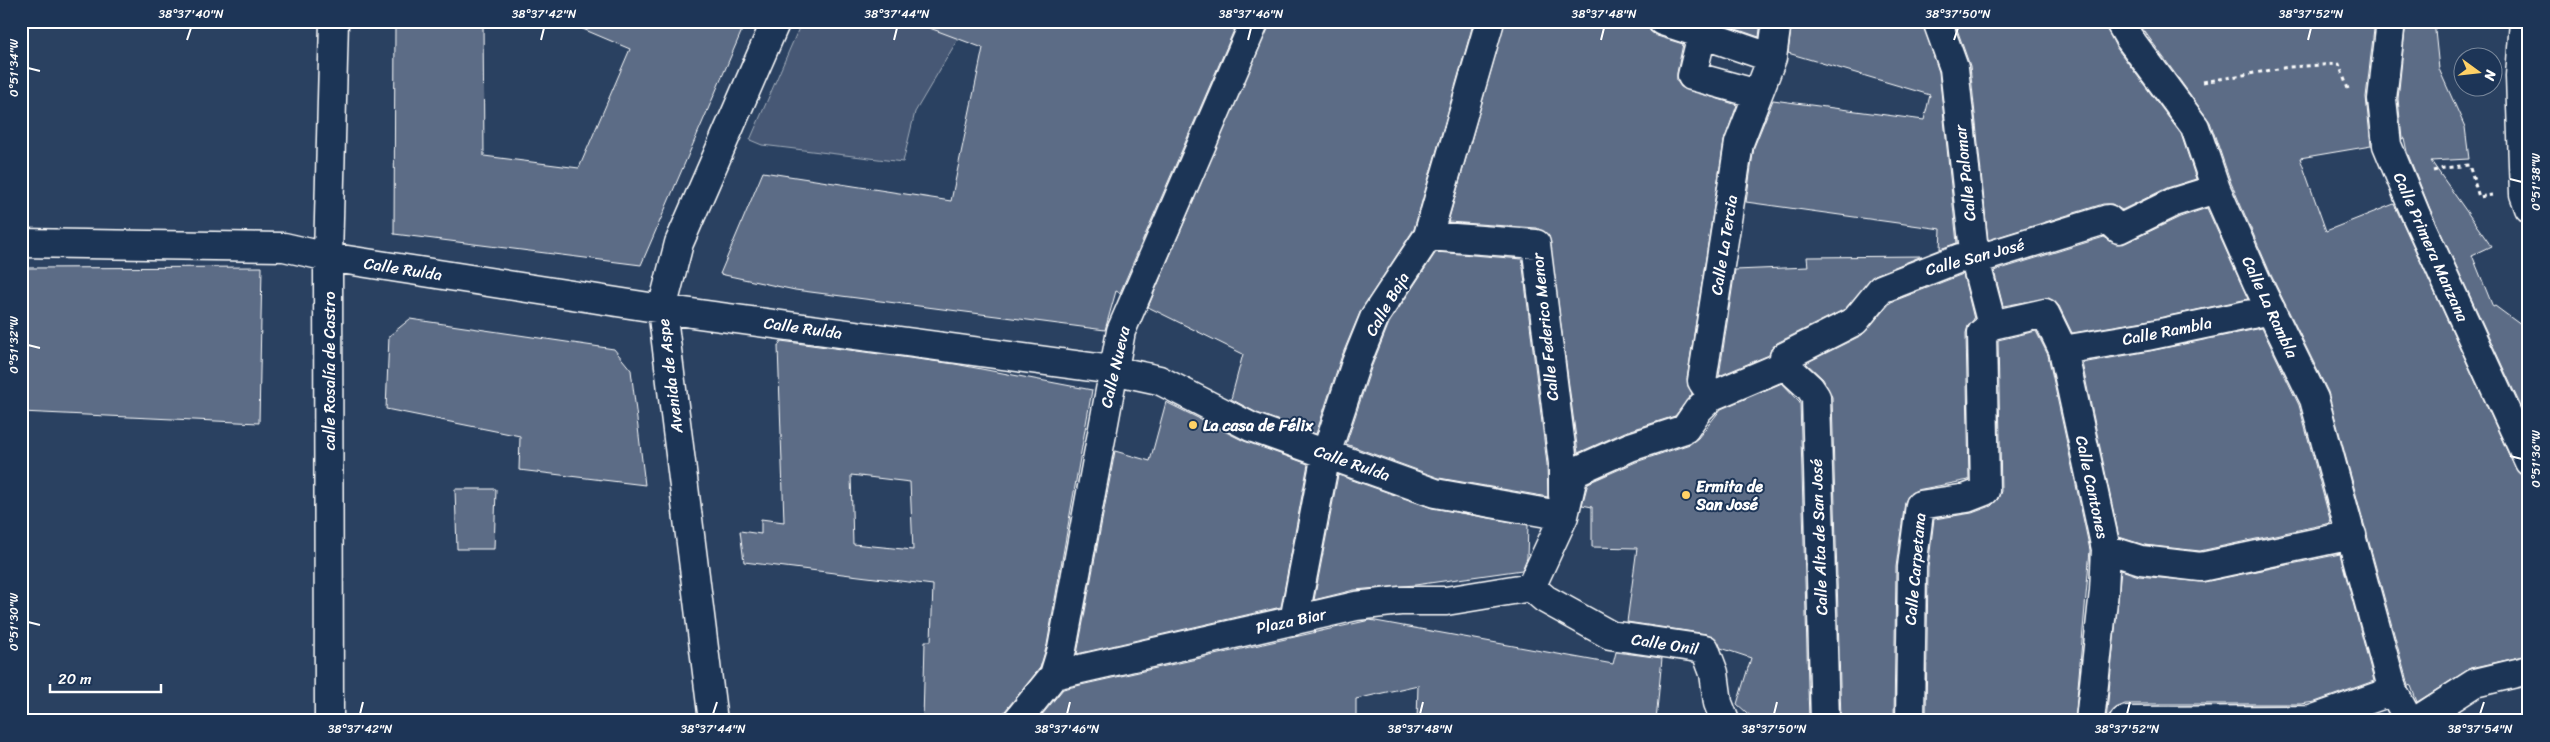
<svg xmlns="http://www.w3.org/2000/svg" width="2550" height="742" font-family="Sriracha,sans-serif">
	<rect width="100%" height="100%" fill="#2a4161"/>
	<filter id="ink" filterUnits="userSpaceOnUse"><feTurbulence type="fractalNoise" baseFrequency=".02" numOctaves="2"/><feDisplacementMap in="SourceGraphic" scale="10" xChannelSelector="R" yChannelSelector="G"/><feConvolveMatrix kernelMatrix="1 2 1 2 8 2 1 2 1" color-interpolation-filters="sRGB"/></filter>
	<g filter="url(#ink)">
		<path fill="#465975" stroke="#a2acba" d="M 802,21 L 950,21 L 965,27 L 915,112 L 903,162 L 762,145 L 750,140 Z"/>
		<path fill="#5b6c86" stroke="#fff" fill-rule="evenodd" d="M 395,21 L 483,21 L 484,156 L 579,168 L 630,49 L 564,21 L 746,21 L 641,265 L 394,234 Z
			M 920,21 L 1238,21 L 1120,293 L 1116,291 L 1105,330 L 795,290 L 720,274 L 763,172 L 951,201 L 983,48 L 919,24 Z
			M 1270,21 L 1474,21 L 1414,229 L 1361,310 L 1341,358 L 1316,434 L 1257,413 L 1231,399 L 1243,354 L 1148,307 Z
			M 1505,21 L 1647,21 L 1650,31 L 1657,36 L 1683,44 L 1677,73 L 1677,81 L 1681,87 L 1737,105 L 1724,141 L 1687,379 L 1692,394 L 1675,416 L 1625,432 L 1578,453 L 1549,236 L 1537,228 L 1448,222 Z
			M 1713,21 L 1761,21 L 1759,37 Z
			M 1792,21 L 1922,21 L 1939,72 L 1957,243 L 1940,249 L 1941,229 L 1746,202 L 1754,147 L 1773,100 L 1924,120 L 1930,95 L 1788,53 Z
			M 1954,21 L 2103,21 L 2116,47 L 2181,134 L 2196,179 L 2167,188 L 2122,210 L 2112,204 L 2103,204 L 1988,240 L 1970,66 Z
			M 2137,21 L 2375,21 L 2366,97 L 2371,146 L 2300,158 L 2326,231 L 2394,204 L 2515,468 L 2524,476 L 2529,487 L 2529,655 L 2471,668 L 2417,702 L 2411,686 L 2408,685 L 2328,392 L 2271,275 L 2231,183 L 2210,122 Z
			M 2406,21 L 2434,21 L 2439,69 L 2465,127 L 2469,159 L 2431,161 L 2491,246 L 2472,255 L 2493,307 L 2495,306 L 2529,331 L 2529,424 L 2430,209 L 2407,152 L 2404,138 L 2402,139 L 2398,99 Z
			M 2207,208 L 2248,299 L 2144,321 L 2072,333 L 2059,306 L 2049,298 L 2003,306 L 1994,271 L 2104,237 L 2116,244 L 2125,243 L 2180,217 Z
			M 1436,252 L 1522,259 L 1547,464 L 1548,497 L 1439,478 L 1346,444 L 1371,368 L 1389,323 Z
			M 1922,256 L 1875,275 L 1845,309 L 1777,343 L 1771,349 L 1769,355 L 1719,376 L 1735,270 L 1808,267 L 1807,257 Z
			M 262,267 L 259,423 L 21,412 L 21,268 Z
			M 1963,274 L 1974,319 L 1968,326 L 1966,333 L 1969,480 L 1917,490 L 1909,494 L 1905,502 L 1896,567 L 1894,721 L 1841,721 L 1832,397 L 1823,379 L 1806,363 L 1862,335 L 1891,302 Z
			M 410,319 L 614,349 L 631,370 L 645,485 L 519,470 L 520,436 L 386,409 L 389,336 Z
			M 2262,328 L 2299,405 L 2331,523 L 2200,551 L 2144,545 L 2119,537 L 2082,363 L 2150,351 Z
			M 2036,331 L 2048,355 L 2090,550 L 2075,721 L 1926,721 L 1928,568 L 1934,519 L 1972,513 L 1991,506 L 1998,499 L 2001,491 L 1998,340 Z
			M 781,341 L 955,364 L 1092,390 L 1047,645 L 1040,668 L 1005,711 L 1002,721 L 923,721 L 925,641 L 931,641 L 933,585 L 744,562 L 740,531 L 761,534 L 761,519 L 784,522 L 778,346 ZM 851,475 L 910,482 L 913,550 L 853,544 Z
			M 1782,383 L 1800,402 L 1809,721 L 1755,720 L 1737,704 L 1751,658 L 1721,648 L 1714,637 L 1707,634 L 1627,622 L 1637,548 L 1592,547 L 1592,507 L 1582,505 L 1588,483 L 1636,462 L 1690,444 L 1698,438 L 1721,409 Z
			M 1166,402 L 1244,441 L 1308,464 L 1281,607 L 1077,654 L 1115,451 L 1150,461 Z
			M 1338,475 L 1432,508 L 1528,525 L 1527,558 L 1522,570 L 1415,585 L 1354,590 L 1314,600 Z
			M 455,489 L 496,489 L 494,549 L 457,549 Z
			M 2340,554 L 2374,681 L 2315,702 L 2301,704 L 2125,704 L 2116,708 L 2110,714 L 2108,721 L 2106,721 L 2121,570 L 2139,576 L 2204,582 Z
			M 1370,620 L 1613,664 L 1616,652 L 1662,658 L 1656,721 L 1417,721 L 1418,685 L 1356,699 L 1356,721 L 1037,721 L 1063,689 Z"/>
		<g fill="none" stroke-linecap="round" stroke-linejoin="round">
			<defs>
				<path id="minor" d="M 1662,21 L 1702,34
					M 1937,21 L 1954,68 L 1975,260 L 1992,325
					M 2119,21 L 2129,38 L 2195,127 L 2216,189 L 2257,282 L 2314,399 L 2393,691 L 2409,721
					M 2391,21 L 2382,99 L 2387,145 L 2416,215 L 2529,462
					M 2524,21 L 2520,76 L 2524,194 L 2529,208
					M 1758,94 L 1692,76 L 1702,34 L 1772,58
					M 1428,236 L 1536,244 L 1563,463 L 1563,495
					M 21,243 L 284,247 L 328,257 L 662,309 L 1113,370 L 1159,380 L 1251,427 L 1435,493 L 1564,516
					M 2063,350 L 2147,336 L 2271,310
					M 1785,365 L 1810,388 L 1816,397 L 1825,721
					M 1712,396 L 1702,381 L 1739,143 L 1772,58 L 1777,21
					M 2106,549 L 2141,560 L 2201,567 L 2352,535
					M 1294,621 L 1326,454 L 1356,363 L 1375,316 L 1428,236 L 1490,21
					M 1054,675 L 1356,606 L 1400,601 L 1446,601 L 1531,587
					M 329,721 L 328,257 L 334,21
					M 713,721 L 662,309 L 679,243 L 776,21
					M 1017,721 L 1054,675 L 1062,649 L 1121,331 L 1255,21
					M 1725,721 L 1718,703 L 1714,673 L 1705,649 L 1610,635 L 1545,599 L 1531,587 L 1564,516 L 1574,472 L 1630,447 L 1685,429 L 1698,410 L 1712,396 L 1785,365 L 1784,357 L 1855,321 L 1881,289 L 1960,258 L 1975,260 L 2108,219 L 2119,229 L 2174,202 L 2216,189
					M 1910,721 L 1912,567 L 1920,505 L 1967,498 L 1985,491 L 1982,333 L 1992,325 L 2045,313 L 2063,350 L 2106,549 L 2104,591 L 2090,721
					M 2124,721 L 2311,720 L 2393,691
					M 2416,721 L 2475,683 L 2529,670"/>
			</defs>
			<use href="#minor" stroke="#fff" stroke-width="31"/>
			<path stroke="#fff" stroke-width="3" stroke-dasharray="4 4" stroke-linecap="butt" d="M 2203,82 L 2289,67 L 2339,64 L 2348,89
				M 2433,171 L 2444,168 L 2469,165 L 2479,197 L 2492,195"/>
			<use href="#minor" stroke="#1d3557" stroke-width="28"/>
		</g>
	</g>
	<path fill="none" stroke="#fff" stroke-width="2" d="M 187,40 L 191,28M 541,40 L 544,28M 894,40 L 897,28M 1248,40 L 1251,28M 1601,40 L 1604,28M 1954,40 L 1958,28M 2308,40 L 2311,28M 28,68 L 40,71M 2510,179 L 2522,182M 28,345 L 40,348M 2510,456 L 2522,459M 28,622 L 40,625M 360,714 L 363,702M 713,714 L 717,702M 1067,714 L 1070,702M 1420,714 L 1423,702M 1774,714 L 1777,702M 2127,714 L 2130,702M 2480,714 L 2484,702"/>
	<g fill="#ffd166" stroke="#1d3557" stroke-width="2">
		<circle cx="1193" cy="425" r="5"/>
		<circle cx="1686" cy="495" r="5"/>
	</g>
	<g text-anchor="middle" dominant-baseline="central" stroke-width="4" stroke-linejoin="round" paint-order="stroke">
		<g font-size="16" fill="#fff" stroke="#1d3557">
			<text transform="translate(1965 173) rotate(-96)">Calle Palomar</text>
			<text transform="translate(1724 245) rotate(-81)">Calle La Tercia</text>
			<text transform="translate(2431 247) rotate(66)">Calle Primera Manzana</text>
			<text transform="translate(1975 257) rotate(-15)">Calle San José</text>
			<text transform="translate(403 269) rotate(9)">Calle Rulda</text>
			<text transform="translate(1387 304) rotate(-60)">Calle Baja</text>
			<text transform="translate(2270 307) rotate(65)">Calle La Rambla</text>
			<text transform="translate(1545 327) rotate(-96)">Calle Federico Menor</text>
			<text transform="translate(803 328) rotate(8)">Calle Rulda</text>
			<text transform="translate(2167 331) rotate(-11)">Calle Rambla</text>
			<text transform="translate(1115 367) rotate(-77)">Calle Nueva</text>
			<text transform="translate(329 371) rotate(-90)">calle Rosalía de Castro</text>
			<text transform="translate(670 376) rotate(-97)">Avenida de Aspe</text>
			<text transform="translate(1352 463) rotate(19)">Calle Rulda</text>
			<text transform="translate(2092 487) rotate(78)">Calle Cantones</text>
			<text transform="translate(1819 537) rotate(-92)">Calle Alta de San José</text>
			<text transform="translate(1915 569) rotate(-85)">Calle Carpetana</text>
			<text transform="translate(1291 621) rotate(-12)">Plaza Biar</text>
			<text transform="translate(1665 644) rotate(9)">Calle Onil</text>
		</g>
		<g font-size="16" font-weight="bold" fill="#fff" stroke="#1d3557" text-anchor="start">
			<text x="1203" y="425">La casa de Félix</text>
			<text x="1696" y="486">Ermita de<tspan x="1696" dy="18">San José</tspan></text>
		</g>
	</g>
	<rect width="2550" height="742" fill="none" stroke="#1d3557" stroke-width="55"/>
	<g transform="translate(2478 72) rotate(105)"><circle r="24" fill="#1d3557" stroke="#77869a"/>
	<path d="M0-4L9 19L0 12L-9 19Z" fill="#ffd166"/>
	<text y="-8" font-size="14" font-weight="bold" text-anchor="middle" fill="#ffffff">N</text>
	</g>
	<path d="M50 684v8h111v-8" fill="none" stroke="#ffffff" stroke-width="2.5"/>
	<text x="58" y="684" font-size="15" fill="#ffffff" stroke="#1d3557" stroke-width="4" paint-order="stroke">20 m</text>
	<rect x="28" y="28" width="2494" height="686" fill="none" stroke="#fff" stroke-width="2"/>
	<g font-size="12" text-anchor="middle" fill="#fff">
		<text x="191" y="18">38°37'40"N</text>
		<text x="544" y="18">38°37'42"N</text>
		<text x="897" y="18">38°37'44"N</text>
		<text x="1251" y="18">38°37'46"N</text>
		<text x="1604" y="18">38°37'48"N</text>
		<text x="1958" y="18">38°37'50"N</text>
		<text x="2311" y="18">38°37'52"N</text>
		<text transform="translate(14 68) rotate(-90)" y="4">0°51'34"W</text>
		<text transform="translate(2536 182) rotate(-90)" y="4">0°51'38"W</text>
		<text transform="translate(14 345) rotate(-90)" y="4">0°51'32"W</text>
		<text transform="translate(2536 459) rotate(-90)" y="4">0°51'36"W</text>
		<text transform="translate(14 622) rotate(-90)" y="4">0°51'30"W</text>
		<text x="360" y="733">38°37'42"N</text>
		<text x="713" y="733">38°37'44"N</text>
		<text x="1067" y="733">38°37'46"N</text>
		<text x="1420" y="733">38°37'48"N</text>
		<text x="1774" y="733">38°37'50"N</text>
		<text x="2127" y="733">38°37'52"N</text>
		<text x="2480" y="733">38°37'54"N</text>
	</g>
</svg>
